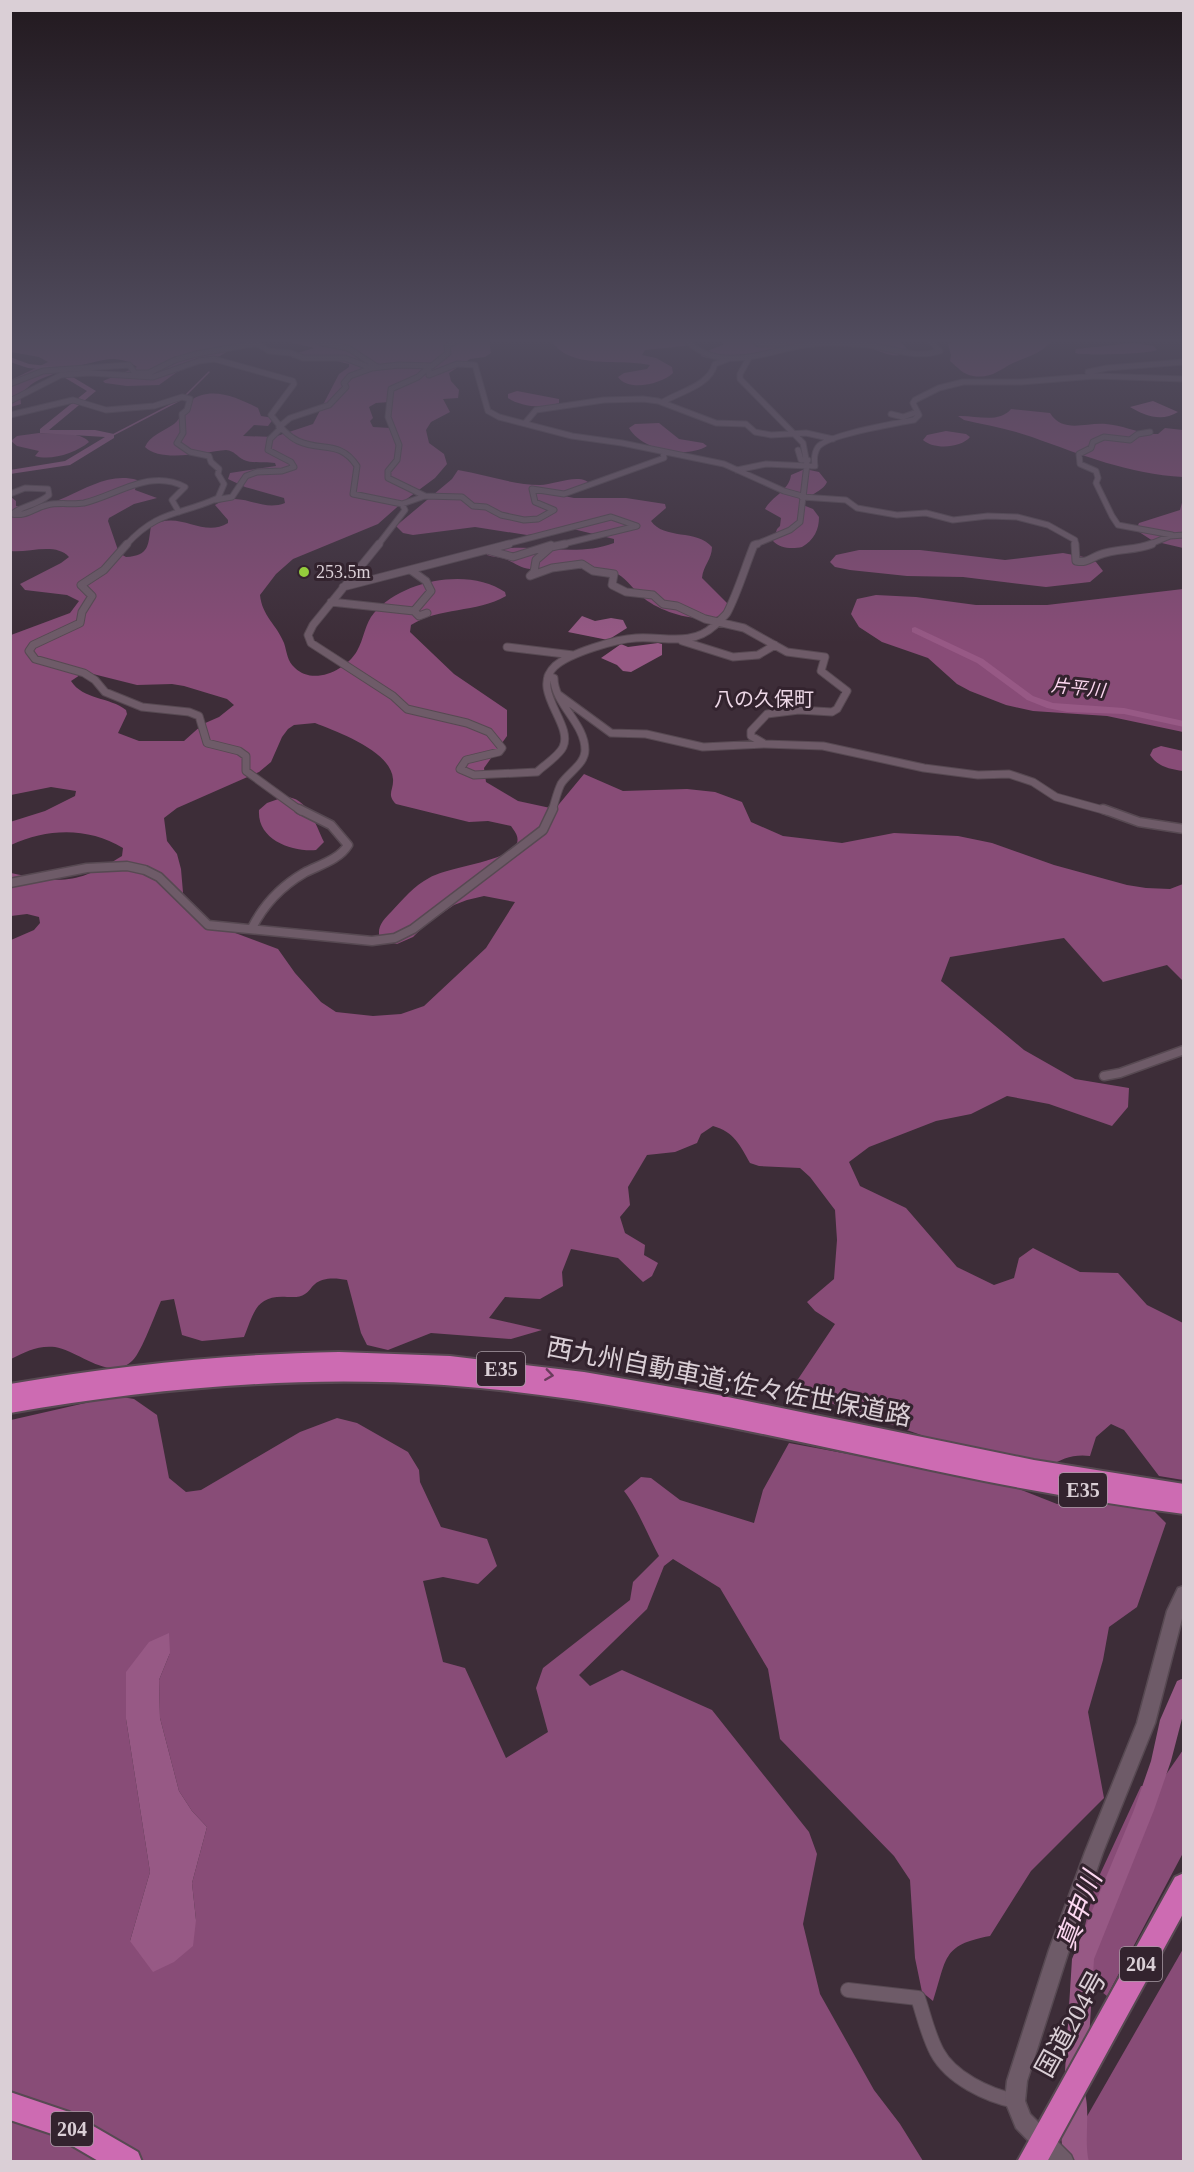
<svg xmlns="http://www.w3.org/2000/svg" width="1194" height="2172" font-family="'Times New Roman','Noto Sans JP',serif">
	<rect width="100%" height="100%" fill="#3d2d38"/>
	<path fill="#884c77" fill-rule="evenodd" d="M 11,339 L 248,339 L 220,356 L 177,372 L 159,385 L 127,386 L 105,383 L 103,381 L 137,367 C 129,361 121,359 111,359 C 96,360 48,374 35,382 C 30,385 25,390 20,394 L 21,404 L 11,407 L 11,380 L 48,362 L 39,357 L 11,352 Z
		M 277,339 L 489,339 L 491,353 L 485,357 L 470,359 L 449,373 L 451,381 L 459,390 L 458,398 L 443,399 L 450,412 L 431,422 L 426,430 L 429,443 L 444,454 L 447,464 L 435,478 L 404,501 L 378,524 L 293,559 L 276,574 L 260,595 C 262,616 277,625 284,643 C 287,652 287,661 295,668 C 314,686 346,670 357,651 C 364,639 365,623 374,613 C 402,580 469,567 505,592 L 506,596 C 476,613 439,607 411,625 L 410,632 L 454,674 L 507,710 L 507,736 L 484,768 L 486,782 L 518,801 L 555,809 L 584,774 L 623,791 L 687,789 L 715,792 L 742,802 L 751,822 L 783,836 L 842,843 L 894,833 L 958,836 L 992,843 L 1054,865 L 1127,885 L 1146,888 L 1170,889 L 1183,884 L 1183,981 L 1167,965 L 1103,982 L 1064,938 L 950,957 L 941,981 L 1024,1050 L 1075,1079 L 1129,1088 L 1128,1107 L 1112,1126 L 1049,1104 L 1007,1096 L 971,1114 L 936,1121 L 869,1147 L 849,1162 L 860,1186 L 906,1208 L 957,1267 L 994,1285 L 1014,1278 L 1019,1258 L 1033,1248 L 1080,1272 L 1118,1273 L 1147,1305 L 1183,1323 L 1183,1480 L 1159,1476 L 1124,1430 L 1111,1424 L 1096,1437 L 1090,1456 C 1060,1452 1043,1472 1019,1489 L 1057,1504 L 1080,1499 L 1151,1508 L 1166,1523 L 1137,1607 L 1109,1627 L 1103,1660 L 1088,1712 L 1104,1798 L 1031,1871 L 990,1936 C 941,1945 947,1959 933,2001 L 922,1992 L 915,1958 L 910,1880 L 894,1856 L 780,1739 L 768,1669 L 720,1588 L 673,1559 L 664,1566 L 647,1609 L 579,1675 L 590,1686 L 622,1670 L 712,1710 L 809,1832 L 817,1854 L 803,1924 L 820,1994 L 874,2090 L 900,2124 L 923,2161 L 11,2161 L 11,1420 L 116,1396 L 134,1399 L 157,1415 L 169,1478 L 186,1492 L 201,1490 L 300,1432 L 337,1418 L 357,1423 L 408,1452 L 419,1470 L 420,1482 L 441,1527 L 487,1539 L 497,1566 L 478,1584 L 443,1577 L 423,1581 L 443,1662 L 465,1668 L 506,1758 L 548,1732 L 536,1688 L 543,1668 L 630,1600 L 633,1582 L 659,1556 C 648,1536 638,1509 624,1491 L 641,1477 L 651,1478 L 680,1500 L 754,1523 L 763,1490 L 789,1443 L 924,1468 L 938,1441 L 813,1397 L 793,1406 L 786,1397 L 835,1324 L 815,1311 L 807,1302 L 834,1279 L 837,1240 L 835,1210 L 810,1177 L 800,1168 L 759,1166 L 750,1163 C 740,1145 734,1132 713,1126 L 701,1134 L 697,1143 L 675,1152 L 647,1155 L 628,1187 L 630,1205 L 620,1217 L 625,1233 L 645,1245 L 644,1255 L 658,1263 L 652,1276 L 643,1282 L 618,1258 L 571,1249 L 562,1272 L 563,1286 L 540,1299 L 505,1297 L 489,1318 L 542,1330 L 511,1339 L 431,1333 L 388,1350 L 367,1345 L 361,1333 L 347,1280 C 336,1278 323,1277 315,1284 C 311,1287 309,1292 305,1294 C 300,1298 293,1297 287,1297 C 256,1295 254,1312 244,1337 L 202,1341 L 182,1335 L 174,1299 L 161,1301 C 155,1314 142,1351 133,1360 C 111,1383 79,1351 55,1347 C 38,1345 25,1352 11,1359 L 11,940 L 34,930 L 40,923 L 39,917 L 27,914 L 11,916 L 11,873 C 61,884 78,884 122,856 L 123,848 C 88,827 48,828 11,845 L 10,822 L 45,811 L 75,796 L 76,791 L 51,787 L 11,795 L 11,635 L 70,613 L 79,601 L 67,595 L 25,590 L 20,584 L 61,563 L 69,557 C 56,542 28,553 11,551 L 11,497 L 16,501 L 16,506 C 33,508 51,504 66,497 C 89,487 111,473 137,480 L 135,490 L 157,498 L 134,504 L 109,518 L 108,521 L 119,553 L 126,557 C 150,556 148,544 151,526 C 180,509 202,539 228,523 L 228,520 L 215,505 C 241,488 259,513 285,503 L 284,498 L 245,487 L 228,479 L 230,473 L 276,466 L 275,463 C 265,461 253,464 244,460 C 236,456 235,451 226,450 C 205,452 161,463 145,447 C 149,436 164,431 174,424 C 182,418 183,407 190,401 C 211,385 238,398 258,408 L 261,416 L 274,418 L 268,426 L 254,425 L 243,436 L 274,437 L 313,424 L 339,374 L 349,367 L 349,364 L 328,359 L 292,358 L 294,354 L 314,348 ZM 389,402 L 390,428 L 373,427 L 370,421 L 373,418 L 369,407 L 376,403 ZM 93,674 L 137,685 L 172,684 L 184,686 L 227,699 L 234,705 L 219,717 L 203,724 L 184,741 L 139,741 L 118,733 L 127,714 L 126,710 C 110,697 83,700 71,681 L 80,675 ZM 315,723 C 338,732 391,751 393,779 C 394,790 386,794 396,804 L 469,822 L 488,821 L 511,826 C 515,832 519,836 517,843 C 512,861 447,867 429,878 C 414,886 403,899 392,911 C 384,919 376,927 380,939 L 397,944 L 413,937 L 425,925 L 454,905 L 467,900 L 484,896 L 515,902 L 486,948 L 424,1006 L 401,1014 L 373,1016 L 336,1012 L 321,1002 L 295,973 L 278,949 L 214,925 L 184,904 L 181,869 L 177,854 L 167,841 L 164,818 L 177,808 L 259,772 L 271,762 L 282,737 L 288,729 L 294,725 ZM 170,1653 L 159,1680 L 160,1718 L 179,1791 L 192,1811 L 207,1827 L 192,1883 L 196,1920 L 130,1941 L 150,1872 L 126,1719 Z
		M 550,339 L 701,339 L 685,346 L 645,350 L 642,355 L 656,358 L 672,367 L 673,373 C 662,384 628,392 618,377 L 624,373 L 647,369 L 650,365 C 619,358 569,371 550,339 Z
		M 723,339 L 898,339 L 908,350 C 896,364 875,347 861,345 C 852,344 842,344 833,344 C 800,347 728,367 701,356 L 704,352 L 723,345 Z
		M 957,339 L 980,343 L 992,339 L 1053,339 C 1042,354 1029,356 1013,363 C 999,370 991,379 973,376 C 964,375 957,367 950,361 L 951,355 L 948,344 Z
		M 1133,343 L 1154,346 L 1157,350 C 1149,354 1083,356 1075,353 L 1076,349 Z
		M 517,391 L 559,399 L 559,403 C 545,409 521,407 508,398 L 508,394 Z
		M 1011,409 L 1050,413 C 1063,434 1086,422 1106,424 C 1121,425 1136,432 1152,434 L 1158,434 L 1165,428 L 1183,430 L 1183,477 C 1129,474 1082,455 1032,437 C 1010,429 986,425 964,420 L 958,416 C 975,415 999,424 1011,409 Z
		M 659,423 L 679,439 L 703,443 L 707,446 C 686,459 641,450 629,428 L 635,424 Z
		M 946,431 L 966,434 L 970,437 C 961,448 934,450 923,440 L 927,435 Z
		M 39,433 C 53,434 81,431 89,442 C 76,453 51,461 35,456 L 39,451 L 17,446 L 11,441 L 17,436 Z
		M 805,469 L 819,472 L 827,482 C 822,493 808,493 803,505 L 813,509 L 819,517 C 819,530 814,540 802,547 C 793,549 780,549 773,541 L 777,529 L 780,526 L 781,518 L 765,509 C 772,496 789,491 791,475 Z
		M 458,470 C 485,474 512,485 540,485 C 555,485 582,471 592,486 L 564,496 L 574,498 L 626,498 L 665,504 L 666,508 L 651,521 C 664,540 697,529 712,547 C 712,559 703,566 702,578 L 728,604 L 723,615 C 698,624 661,613 641,596 C 632,588 625,576 613,572 C 586,565 558,572 530,569 C 520,568 514,562 505,559 C 499,557 493,557 487,555 L 486,552 C 528,540 572,559 614,543 L 614,539 L 573,529 L 527,535 L 475,527 L 413,535 L 403,533 L 396,526 L 452,479 Z
		M 1183,499 L 1183,548 L 1153,541 L 1136,530 L 1139,523 L 1180,510 Z
		M 859,550 L 920,550 L 1005,560 L 1063,553 L 1084,557 L 1096,562 L 1103,571 L 1090,582 L 1046,587 L 963,577 L 907,576 L 850,570 L 835,567 L 830,562 L 836,555 Z
		M 1183,589 L 1183,732 L 1107,716 L 1033,711 L 1006,705 L 970,691 L 957,684 L 928,658 L 882,642 L 859,627 L 851,614 L 857,599 L 876,595 L 916,597 L 976,605 L 1047,605 Z
		M 1161,746 L 1183,751 L 1183,771 C 1170,769 1158,767 1150,755 L 1153,749 Z
		M 284,797 C 307,796 315,823 324,842 L 316,850 C 292,852 257,840 259,810 L 267,803 Z
		M 1183,1750 L 1183,1853 L 1107,1996 L 1074,1970 L 1095,1885 L 1141,1786 L 1158,1786 Z
		M 1183,1949 L 1183,2161 L 1084,2161 L 1078,2132 Z"/>
	<path fill="#975985" d="M 1153,401 L 1178,412 C 1162,422 1145,416 1130,407 Z
		M 582,616 L 595,621 L 611,618 L 623,620 L 627,628 L 608,640 L 568,632 Z
		M 658,643 L 662,644 L 662,655 L 631,672 L 623,671 L 617,665 L 601,658 L 621,644 L 628,647 Z
		M 169,1633 L 170,1653 L 159,1680 L 160,1718 L 179,1791 L 192,1811 L 207,1827 L 192,1883 L 196,1920 L 193,1946 L 174,1962 L 153,1972 L 130,1941 L 150,1872 L 126,1719 L 126,1672 L 149,1642 Z"/>
	<g fill="none" stroke-linecap="round" stroke-linejoin="round">
		<path stroke="#975985" stroke-width="1.5" d="M 111,436 L 182,399 L 209,372"/>
		<path fill="#975985" fill-rule="evenodd" d="M 10,357 L 29,364 L 56,367 L 96,391 L 49,430 L 95,430 L 114,434 L 114,438 L 70,465 L 10,474 L 10,470 L 65,461 L 105,437 L 40,433 L 40,429 L 87,391 L 52,370 L 28,368 L 10,362 Z
			M 915,627 L 983,659 L 1033,696 L 1053,703 L 1124,708 L 1184,721 L 1184,727 L 1124,714 L 1067,712 L 1047,708 L 1027,700 L 977,663 L 912,632 L 912,628 Z
			M 1184,1678 L 1184,1711 L 1171,1761 L 1154,1810 L 1094,1959 L 1087,2071 L 1084,2079 L 1076,2082 L 1068,2079 L 1065,2071 L 1072,1959 L 1134,1810 L 1151,1761 L 1160,1720 L 1177,1681 Z
			M 1075,2085 L 1083,2088 C 1092,2109 1083,2138 1089,2162 L 1065,2162 C 1060,2140 1058,2109 1067,2088 Z"/>
		<defs>
			<path id="street-far3" d="M 315,339 L 322,343 L 348,348 L 377,367
				M 684,339 C 696,350 708,357 725,358 C 751,360 777,350 803,345 C 820,342 840,343 858,344 C 886,345 912,360 940,351 L 928,339
				M 751,339 L 759,344 L 784,344
				M 749,358 L 740,374 L 740,379 L 803,443 L 807,464 L 800,522 L 790,530 L 754,545
				M 429,366 L 429,375 L 457,364 L 475,365 L 488,411 L 499,417 L 572,436 L 622,443 L 724,464 L 784,491 L 802,496
				M 1088,372 L 1107,368 L 1184,362
				M 10,384 L 43,371 L 129,365 L 135,373 L 149,373 L 175,360 L 196,354 L 252,344 L 258,344 L 269,351 L 291,353 L 303,358 L 345,358 L 371,368
				M 10,401 L 61,375 L 90,373 L 153,377 L 199,361 L 214,359 L 293,381 L 294,384 L 271,415 C 279,425 287,436 298,441 C 322,452 340,440 357,466 L 353,494 L 402,504 L 425,496 L 462,497 L 473,506 L 486,507 L 501,515 L 524,520 L 538,519 L 554,510 L 535,502 L 532,489 L 564,494 L 664,458 L 663,452
				M 663,402 C 681,391 709,386 715,364 L 728,359
				M 891,414 L 903,417 L 917,412
				M 10,415 L 73,400 L 106,410 L 154,406 L 182,397 L 190,399 L 187,410 L 182,414 L 183,433 L 177,443 L 190,452 L 209,456 L 211,462 L 219,469 L 218,474 L 224,484 L 218,498 C 179,516 159,509 126,545
				M 525,423 L 536,410 L 604,400 L 643,399 L 658,401 L 716,423 L 746,424 L 755,432 L 771,435 L 806,433 L 833,439
				M 279,427 L 290,418 L 329,405 L 346,387 L 344,383 L 350,376 L 372,368 L 399,365 L 432,366 L 448,353 L 447,346 L 459,339
				M 1150,432 L 1138,434 L 1130,440 L 1104,437 L 1093,442 L 1091,448 L 1079,454 L 1080,464 L 1096,471 L 1098,478 L 1096,483 L 1112,516 L 1118,525 L 1172,535
				M 798,450 L 801,460 L 808,460
				M 812,466 L 815,466 C 814,460 814,453 818,447 C 827,435 897,423 914,420 L 919,415 L 913,403 L 915,400 L 939,388 L 963,382 L 1021,382 L 1095,376 L 1184,379
				M 737,470 L 766,464 L 809,466
				M 10,494 L 25,488 L 48,489 L 49,495 C 36,506 23,505 12,514 C 26,517 34,508 47,505 C 59,502 72,505 84,503 C 117,495 151,468 185,487 L 172,500 L 179,512
				M 425,496 L 388,478 L 388,471 L 397,460 L 399,445 L 388,417 L 391,389 L 418,377 L 429,367
				M 802,497 L 846,500 L 857,508 L 897,515 L 926,513 L 953,520 L 988,516 L 1017,517 L 1048,525 L 1075,540 L 1075,545
				M 215,500 L 232,497 L 246,476 L 257,472 L 282,471 L 294,467 L 291,462 L 268,450 L 270,439 L 281,428
				M 378,545 L 405,510 L 402,504
				M 503,545 L 611,517 L 637,526 L 559,545
				M 1148,545 L 1170,536 L 1184,535"/>
			<path id="street-far2" d="M 127,544 L 104,570 L 81,585 L 92,596 L 82,612 L 80,623 L 33,645 L 29,651 L 35,659 L 84,673 L 95,680 L 105,692 L 142,707 L 189,712 L 199,716 L 207,743 L 239,751 L 246,756 L 246,771 L 301,811
				M 379,544 L 313,625 L 308,635 L 311,643 L 393,696 L 407,709 L 467,723 L 489,732 L 502,748 L 499,752 L 466,760 L 460,769 L 474,775 L 537,772 C 544,765 559,756 563,747 C 574,724 529,690 555,666 C 570,653 616,639 636,638 C 664,636 691,647 714,626 C 718,622 724,617 727,613 C 738,592 745,567 754,545 L 757,544
				M 1075,544 L 1076,561 C 1087,563 1089,559 1099,555 C 1116,548 1135,551 1152,544
				M 551,547 L 536,560 L 534,572 L 530,576 L 552,568 L 582,564 L 593,571 L 614,574 L 612,585 L 626,592 L 653,595 L 663,604 L 677,606 L 705,619 L 744,628 L 787,652 L 825,657 L 821,671 L 847,691 L 837,709 L 832,712 L 799,710 L 767,714 L 751,731 L 751,736 L 763,743
				M 487,550 L 513,557 L 551,545 L 551,547 L 565,544
				M 412,571 L 426,581 L 431,591 L 414,611
				M 343,587 L 509,544
				M 331,602 L 414,611 L 419,616 L 427,613
				M 682,641 L 733,657 L 758,655 L 775,645
				M 507,647 L 573,655
				M 548,676 L 554,678 C 554,704 585,723 585,750 C 585,764 568,773 561,784 C 557,792 555,802 552,811
				M 559,695 L 611,733 L 646,734 L 703,747 L 764,744 L 823,746 L 924,768 L 978,775 L 1009,774 L 1033,782 L 1056,797 L 1107,811"/>
			<path id="street-far1" d="M 1103,809 L 1139,822 L 1184,829
				M 10,883 L 87,868 L 127,866 L 145,870 L 159,877 L 208,925 L 372,941 L 395,938 L 413,929 L 543,830 L 553,809
				M 252,928 C 264,904 280,887 304,873 C 319,865 339,860 348,845 L 331,825 L 299,809
				M 1104,1076 L 1120,1073 L 1184,1050"/>
			<path id="street" d="M 848,1990 L 918,1998 C 924,2016 928,2035 937,2052 C 951,2078 987,2095 1015,2101"/>
			<path id="secondary" d="M 1184,1586 L 1184,1611 L 1155,1723 L 1103,1852 L 1069,1950 L 1027,2081 L 1025,2101 L 1030,2114 L 1071,2155 L 1074,2162 L 1049,2162 L 1016,2128 L 1005,2101 L 1007,2081 L 1049,1950 L 1085,1852 L 1137,1723 L 1167,1611 L 1178,1588 Z"/>
			<path id="highway" d="M 339,1352 L 450,1356 L 584,1372 L 718,1395 L 1034,1460 L 1184,1484 L 1184,1514 C 1117,1505 1050,1494 984,1481 C 805,1445 627,1398 444,1385 C 298,1375 154,1388 10,1413 L 10,1384 C 120,1365 228,1354 339,1352 Z
				M 1184,1873 L 1184,1912 L 1047,2162 L 1017,2162 L 1175,1877 Z
				M 10,2092 L 69,2112 L 138,2152 L 142,2162 L 100,2162 L 52,2134 L 10,2120 Z"/>
		</defs>
		<use href="#street-far3" stroke="#574952" stroke-width="7"/>
		<use href="#street-far2" stroke="#574952" stroke-width="9"/>
		<use href="#street-far1" stroke="#574952" stroke-width="11"/>
		<use href="#street" stroke="#574952" stroke-width="16"/>
		<use href="#secondary" stroke="#574952" stroke-width="3"/>
		<use href="#highway" stroke="#574952" stroke-width="4"/>
		<use href="#street-far3" stroke="#6e5b68" stroke-width="5"/>
		<use href="#street-far2" stroke="#6e5b68" stroke-width="7"/>
		<use href="#street-far1" stroke="#6e5b68" stroke-width="8"/>
		<use href="#street" stroke="#6e5b68" stroke-width="14"/>
		<use href="#secondary" fill="#6e5b68" fill-rule="evenodd"/>
		<use href="#highway" fill="#cd6bb2" fill-rule="evenodd"/>
	</g>
	<defs><path id="oneway-chevron" d="M-2-3.5L2.5 0L-2 3.5" fill="none" stroke-width="1.6" stroke-linecap="round" stroke-linejoin="round" transform="scale(1.5)"/></defs>
	<use stroke="#693c5c" href="#oneway-chevron" transform="translate(549 1375) rotate(8)"/>
	<linearGradient id="sky" x2="0" y2="1"><stop stop-color="#22191f"/><stop offset="0.53" stop-color="#514c5e"/><stop offset="1" stop-color="#514c5e" stop-opacity="0"/></linearGradient>
	<rect width="1194" height="643" fill="url(#sky)"/>
	<circle fill="#94cc3c" stroke="#33232e" stroke-width="2" cx="304" cy="572" r="6"/>
	<g text-anchor="middle" dominant-baseline="central" stroke-width="6" stroke-linejoin="round" paint-order="stroke">
		<g font-size="18" fill="#dacfd6" stroke="#33232e" text-anchor="start">
			<text x="316" y="572">253.5m</text>
		</g>
		<g font-size="18" font-style="italic" fill="#fcd7f0" stroke="#33232e">
			<text transform="translate(1078 688) rotate(6)">片平川</text>
		</g>
		<g font-size="20" fill="#eed8e7" stroke="#33232e">
			<text x="764" y="699">八の久保町</text>
		</g>
		<g fill="#33232e" stroke="#a89ba4" stroke-width="1.5">
			<rect x="477" y="1352" width="48" height="34" rx="4.5"/>
			<rect x="1059" y="1473" width="48" height="34" rx="4.5"/>
			<rect x="1120" y="1947" width="42" height="34" rx="4.5"/>
			<rect x="51" y="2112" width="42" height="34" rx="4.5"/>
		</g>
		<g font-size="20" font-weight="bold" fill="#dacfd6">
			<text x="501" y="1369">E35</text>
			<text x="1083" y="1490">E35</text>
			<text x="1141" y="1964">204</text>
			<text x="72" y="2129">204</text>
		</g>
		<g font-size="26" fill="#dacfd6" stroke="#33232e">
			<text transform="translate(729 1382) rotate(11)">西九州自動車道;佐々佐世保道路</text>
			<text transform="translate(1071 2024) rotate(-61)">国道204号</text>
		</g>
		<g font-size="27" font-style="italic" fill="#fcd7f0" stroke="#33232e">
			<text transform="translate(1079 1911) rotate(-69)">真申川</text>
		</g>
	</g>
	<rect width="1194" height="2172" fill="none" stroke="#dacfd6" stroke-width="24"/>
</svg>
